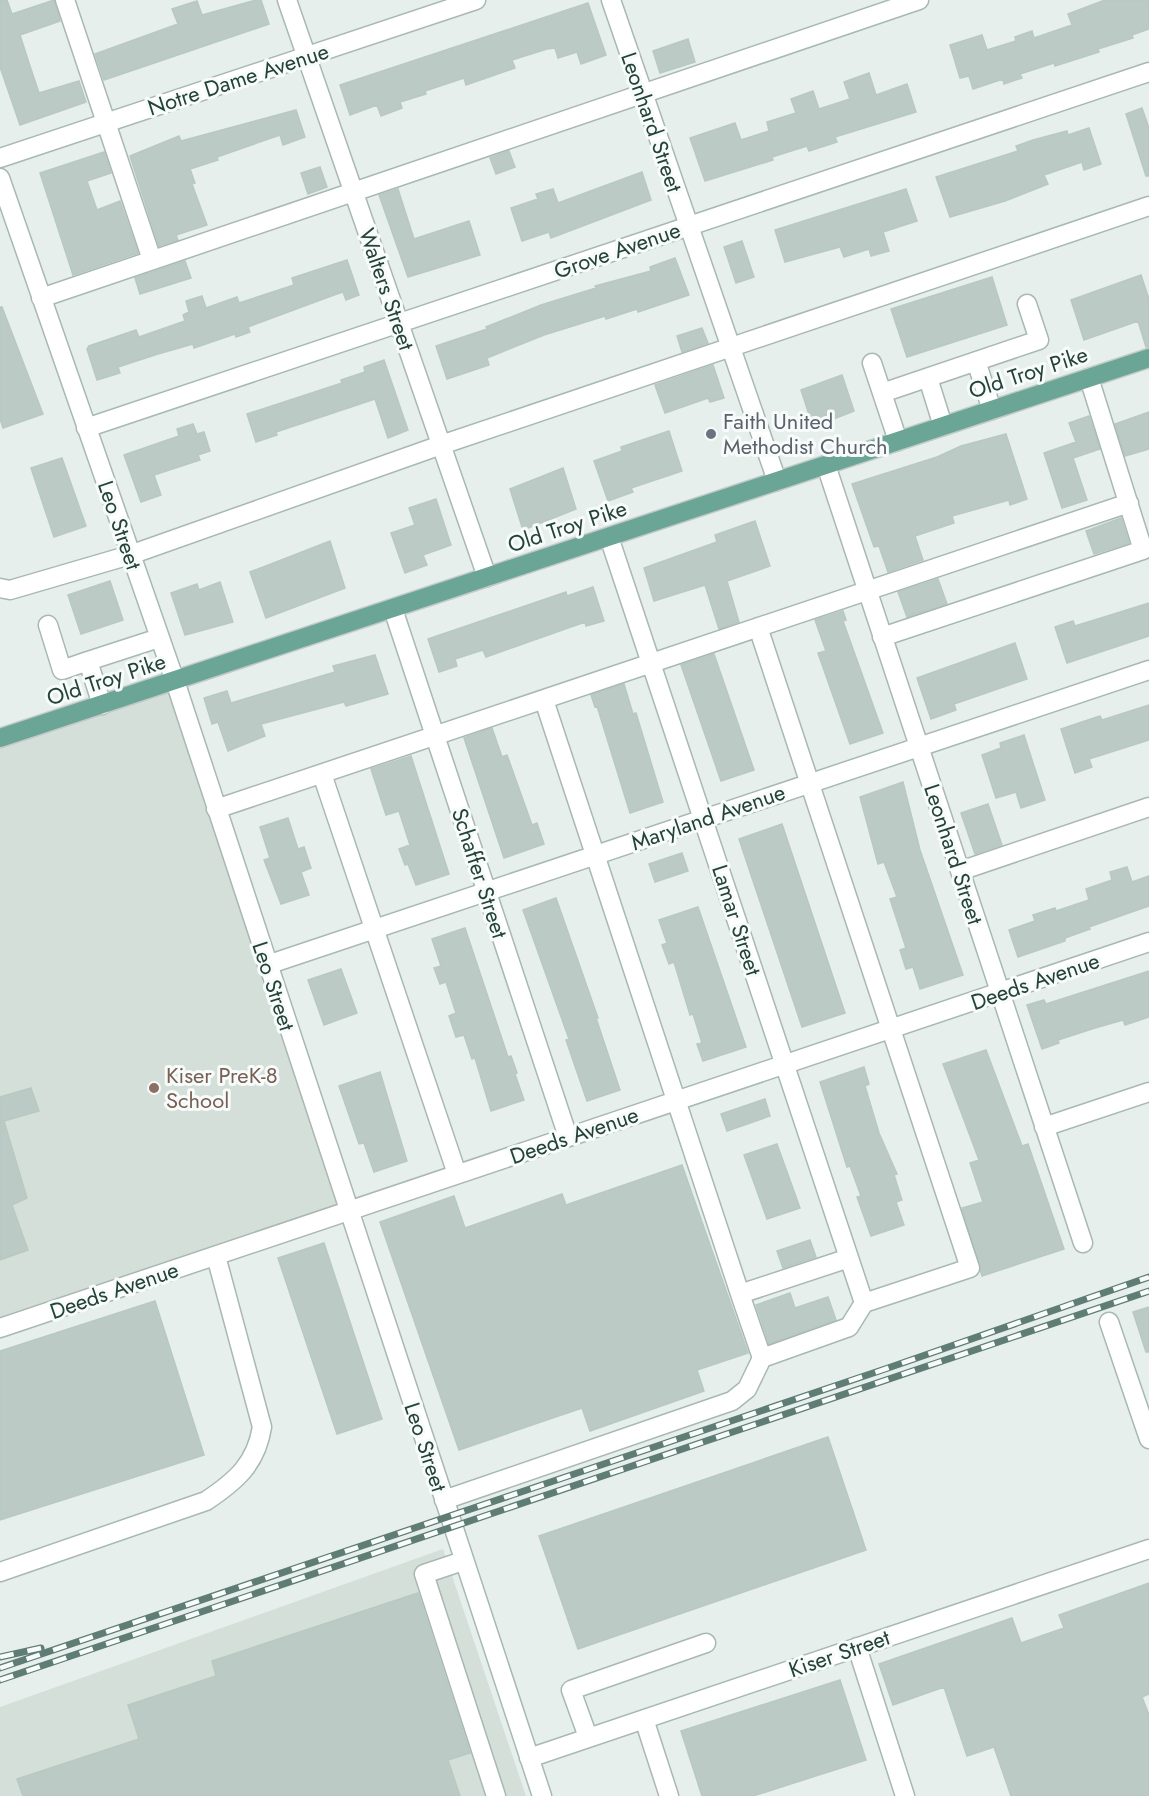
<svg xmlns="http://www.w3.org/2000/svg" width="1149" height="1796" font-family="Jost,sans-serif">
	<rect width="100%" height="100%" fill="#e6efeb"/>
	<path fill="#d4dfda" d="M 175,681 L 348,1211 L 0,1328 L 0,738 Z
		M 443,1549 L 526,1796 L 0,1796 L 0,1707 Z"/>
	<path fill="#bbcac4" stroke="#b8c9c2" stroke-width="1.5" d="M 0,0 L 7,0 L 12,14 L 54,0 L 60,21 L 20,35 L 29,63 L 39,93 L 79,81 L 86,102 L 20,125 L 0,67 Z
		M 256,0 L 261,0 L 269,24 L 104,80 L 95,54 L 178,24 L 172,9 L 197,1 L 202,15 Z
		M 1105,0 L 1149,0 L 1149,29 L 1132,35 L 1133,38 L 1098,49 L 1099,52 L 1055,66 L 1054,63 L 1020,74 L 1022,78 L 1004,84 L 1003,79 L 973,89 L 969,76 L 960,78 L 950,45 L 982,35 L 987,50 L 1016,41 L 1015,37 L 1032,31 L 1034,38 L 1072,25 L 1068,14 Z
		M 588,3 L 606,55 L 581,64 L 577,52 L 558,58 L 555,48 L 547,49 L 512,60 L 515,68 L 466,85 L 464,78 L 425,91 L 426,94 L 400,102 L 402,108 L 381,116 L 377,105 L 350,115 L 340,85 Z
		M 688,39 L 695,62 L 660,73 L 653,51 Z
		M 869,73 L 876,95 L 907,84 L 916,112 L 835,137 L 837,142 L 809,151 L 807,146 L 772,157 L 773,160 L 705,181 L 690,138 L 735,123 L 741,140 L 769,131 L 767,122 L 796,113 L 791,99 L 813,91 L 819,109 L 850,99 L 844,82 Z
		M 1142,108 L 1149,128 L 1149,176 L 1146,176 L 1126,114 Z
		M 296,110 L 305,137 L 283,145 L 280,135 L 217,157 L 218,160 L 190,169 L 195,183 L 192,184 L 207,225 L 176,235 L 178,240 L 159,246 L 130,156 L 179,136 L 181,141 Z
		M 1089,128 L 1101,164 L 1084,170 L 1082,162 L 1044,175 L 1048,184 L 1005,201 L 950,217 L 936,177 L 1018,151 L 1016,146 L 1033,140 L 1067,131 L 1068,135 Z
		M 509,151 L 515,167 L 496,174 L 490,158 Z
		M 104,152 L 111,173 L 87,181 L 97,210 L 120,201 L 138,253 L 73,275 L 40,173 Z
		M 320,167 L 327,187 L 308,194 L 301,173 Z
		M 642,172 L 651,200 L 551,238 L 549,232 L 522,241 L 511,208 L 538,199 L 536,194 L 553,189 L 558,203 Z
		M 398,189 L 414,239 L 469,221 L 480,255 L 408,277 L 379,195 Z
		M 906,189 L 917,221 L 883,232 L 889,251 L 871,256 L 869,249 L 844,257 L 840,247 L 785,262 L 775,230 Z
		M 742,241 L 754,277 L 736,283 L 724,247 Z
		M 675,258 L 689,295 L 638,312 L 637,309 L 606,319 L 605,316 L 544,335 L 487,358 L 489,365 L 447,379 L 436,346 L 487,329 L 486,327 L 541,305 L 596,288 L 595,286 L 651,271 L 650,267 Z
		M 347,260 L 359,295 L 346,300 L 343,292 L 334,295 L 248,327 L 250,332 L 236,337 L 235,334 L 194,348 L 193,344 L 158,354 L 118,367 L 120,373 L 97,380 L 87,349 L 89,346 L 136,330 L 139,337 L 185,321 L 183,315 L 189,312 L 186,301 L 202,296 L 206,308 L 237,297 L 239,303 L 294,285 L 292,278 Z
		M 185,261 L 191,278 L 140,294 L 135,278 Z
		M 1141,275 L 1149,299 L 1149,347 L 1146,347 L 1138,321 L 1084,340 L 1071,300 Z
		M 992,277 L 1007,325 L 907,357 L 891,309 Z
		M 0,307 L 2,307 L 43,414 L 3,428 L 0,419 Z
		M 702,328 L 708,343 L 682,352 L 677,336 Z
		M 384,360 L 408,430 L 388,438 L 375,399 L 276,432 L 277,435 L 256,442 L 247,414 L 342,383 L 341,380 L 365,372 L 364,367 Z
		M 713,365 L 724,398 L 710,402 L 708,398 L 665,413 L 655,385 Z
		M 842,375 L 854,411 L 813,427 L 801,390 Z
		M 1149,412 L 1149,449 L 1125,456 L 1115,424 Z
		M 1089,416 L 1100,449 L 1073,458 L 1087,500 L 1062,508 L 1044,453 L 1076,442 L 1069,423 Z
		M 193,424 L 197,434 L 204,432 L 210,451 L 198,455 L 200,460 L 154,475 L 161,495 L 141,502 L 124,455 L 179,436 L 177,429 Z
		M 669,431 L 682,471 L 631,488 L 633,492 L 608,501 L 594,461 L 622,451 L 621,447 Z
		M 1006,434 L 1027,499 L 1010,505 L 1009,500 L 952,516 L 954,523 L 915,536 L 923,560 L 888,572 L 879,546 L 874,547 L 852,484 L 937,457 L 961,446 Z
		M 62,458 L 86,526 L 54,537 L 31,468 Z
		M 563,468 L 576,509 L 523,530 L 510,489 Z
		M 436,499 L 451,545 L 423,555 L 427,565 L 405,573 L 391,533 L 415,525 L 409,508 Z
		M 1121,518 L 1129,543 L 1094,554 L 1086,531 Z
		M 755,521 L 770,566 L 727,581 L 739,622 L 719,629 L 705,585 L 654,601 L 644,568 L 717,542 L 715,535 Z
		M 330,541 L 345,588 L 266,618 L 250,572 Z
		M 938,579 L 947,604 L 907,617 L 898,592 Z
		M 110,581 L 123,620 L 81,634 L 68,595 Z
		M 220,582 L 233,622 L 185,635 L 171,593 L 197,584 L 199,590 Z
		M 593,587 L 604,621 L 586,626 L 585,622 L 486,657 L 483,650 L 455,659 L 457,666 L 439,672 L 428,639 L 566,592 L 567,596 Z
		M 1149,603 L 1149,636 L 1067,663 L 1055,627 L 1073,621 L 1075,626 Z
		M 843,611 L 846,620 L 843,621 L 883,733 L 850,744 L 818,653 L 826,651 L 815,620 Z
		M 1015,643 L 1027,679 L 954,704 L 956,710 L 931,719 L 917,678 Z
		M 714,654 L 754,770 L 721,781 L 681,665 Z
		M 375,655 L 388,694 L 346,706 L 344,702 L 261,724 L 265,736 L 228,751 L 218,722 L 212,724 L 204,698 L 227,691 L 231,703 L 335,672 L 333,666 Z
		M 624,684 L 633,714 L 636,713 L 663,802 L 630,813 L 597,706 L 595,707 L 591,695 Z
		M 1149,705 L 1149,740 L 1089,759 L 1092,767 L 1075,773 L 1061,729 L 1100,716 L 1102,720 Z
		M 492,728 L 502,757 L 507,755 L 532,825 L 537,823 L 544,844 L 504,858 L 464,738 Z
		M 1024,735 L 1045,800 L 1021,808 L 1016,792 L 996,798 L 982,755 L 1001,748 L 1000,743 Z
		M 411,756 L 449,874 L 416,885 L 408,864 L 405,865 L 399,849 L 410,845 L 399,811 L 386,815 L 371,769 Z
		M 903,782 L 920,850 L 963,975 L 920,989 L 913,967 L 906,969 L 900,950 L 906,948 L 890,899 L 897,897 L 884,862 L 878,864 L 860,797 Z
		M 988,804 L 1002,845 L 975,854 L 961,813 Z
		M 288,818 L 298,849 L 304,847 L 311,868 L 301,872 L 309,895 L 281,904 L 264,860 L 270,858 L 260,827 Z
		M 782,824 L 845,1013 L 802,1027 L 739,839 Z
		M 682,853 L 688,871 L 655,882 L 649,864 Z
		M 1127,867 L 1132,882 L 1149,876 L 1149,906 L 1089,927 L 1090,929 L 1065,938 L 1065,941 L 1018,957 L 1009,930 L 1035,921 L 1033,915 L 1055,908 L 1056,911 L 1089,900 L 1086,889 L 1112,880 L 1110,872 Z
		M 556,898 L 598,1018 L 596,1018 L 620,1090 L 587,1101 L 566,1040 L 569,1039 L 523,910 Z
		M 698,907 L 746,1047 L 703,1061 L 697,1044 L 702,1043 L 693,1014 L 690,1015 L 674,962 L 669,964 L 662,945 L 667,943 L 659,920 Z
		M 465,928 L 508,1057 L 511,1056 L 517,1073 L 515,1074 L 524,1100 L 491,1111 L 475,1058 L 472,1059 L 464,1035 L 456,1037 L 449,1016 L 456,1013 L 446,982 L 440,984 L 434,968 L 441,966 L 432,939 Z
		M 341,969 L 357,1013 L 324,1025 L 308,980 Z
		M 1149,971 L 1149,1017 L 1125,1025 L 1123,1020 L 1095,1028 L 1058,1040 L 1059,1043 L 1042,1049 L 1027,1005 L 1044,1000 L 1046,1004 Z
		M 986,1050 L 1022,1146 L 1028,1144 L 1064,1249 L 982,1276 L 962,1208 L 983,1202 L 970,1163 L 979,1160 L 943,1064 Z
		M 864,1067 L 869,1084 L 865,1086 L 879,1133 L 897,1174 L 894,1175 L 902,1200 L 896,1202 L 904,1225 L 871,1236 L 857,1197 L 861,1196 L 850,1166 L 847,1167 L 820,1082 Z
		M 380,1072 L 407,1161 L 374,1172 L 364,1143 L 359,1144 L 339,1086 Z
		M 31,1088 L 39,1111 L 4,1121 L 27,1198 L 12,1205 L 28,1250 L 0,1260 L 0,1097 Z
		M 765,1099 L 770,1116 L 727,1131 L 721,1114 Z
		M 777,1144 L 800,1208 L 767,1219 L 744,1155 Z
		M 682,1165 L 748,1353 L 697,1370 L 704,1391 L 590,1431 L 582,1408 L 459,1450 L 380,1222 L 454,1196 L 465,1228 L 562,1194 L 566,1205 Z
		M 810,1240 L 816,1257 L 783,1268 L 777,1251 Z
		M 324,1243 L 382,1419 L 337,1434 L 278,1258 Z
		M 790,1293 L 795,1308 L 828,1297 L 836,1320 L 769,1344 L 756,1305 Z
		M 155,1301 L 204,1455 L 0,1520 L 0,1351 Z
		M 1149,1307 L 1149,1352 L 1146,1352 L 1133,1312 Z
		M 828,1437 L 866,1550 L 578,1649 L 539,1536 Z
		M 1149,1583 L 1149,1694 L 1142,1697 L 1149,1715 L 1149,1796 L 1011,1796 L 994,1747 L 967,1756 L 944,1687 L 893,1705 L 879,1664 L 1012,1618 L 1021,1643 L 1064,1628 L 1059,1615 Z
		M 418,1593 L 470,1753 L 448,1760 L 460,1796 L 23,1796 L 17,1779 L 139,1739 L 128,1705 L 216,1676 L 212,1661 Z
		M 840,1680 L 866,1760 L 753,1796 L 702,1796 L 681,1731 Z"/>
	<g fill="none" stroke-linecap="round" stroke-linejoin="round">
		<defs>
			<path id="minor" d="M 65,0 L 152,260
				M 287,0 L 487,577
				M 611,0 L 777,481
				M 0,158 L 476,0
				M 0,178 L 175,681 L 542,1796
				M 41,298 L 919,0
				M 976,361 L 992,410
				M 872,363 L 882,393 L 1039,340 L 1027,304
				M 928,378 L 943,426
				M 882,393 L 898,441
				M 86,428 L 1149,72
				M 826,465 L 1083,1243
				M 609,537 L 864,1303
				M 0,588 L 10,590 L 130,555 L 441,445 L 1149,206
				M 393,609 L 568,1137
				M 48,625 L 62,670 L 88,661
				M 882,637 L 1143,550 L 1089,378
				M 544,700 L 740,1294 L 849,1258
				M 102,705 L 88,661 L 159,638
				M 322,774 L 457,1174
				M 216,809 L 1129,503
				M 960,871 L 1149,807
				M 267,965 L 1149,670
				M 1044,1127 L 1149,1092
				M 740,1294 L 762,1358
				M 1109,1322 L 1149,1439
				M 0,1328 L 1149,942
				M 444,1500 L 732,1401 L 747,1389 L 762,1358 L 849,1327 L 864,1303 L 970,1268 L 758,627
				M 463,1561 L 424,1574 L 496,1796
				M 0,1572 L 206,1501 C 236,1481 256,1464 262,1427 L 216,1256
				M 857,1647 L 905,1796
				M 644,1719 L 669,1796
				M 588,1737 L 571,1690 L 706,1643
				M 529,1758 L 1149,1549"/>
			<path id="major" d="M 0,738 L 1149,358"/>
		</defs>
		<use href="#minor" stroke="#a8b8b2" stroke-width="21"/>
		<use href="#major" stroke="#c2cac8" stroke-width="21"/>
		<use href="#minor" stroke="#fff" stroke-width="18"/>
		<use href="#major" stroke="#6aa596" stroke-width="18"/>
		<defs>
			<path id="rail" d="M 0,1657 L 41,1648
				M 0,1668 L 888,1368 L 1149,1277
				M 0,1680 L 1149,1291"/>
		</defs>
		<use href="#rail" stroke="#5f7d75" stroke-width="7"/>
		<use href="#rail" stroke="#f7fbf9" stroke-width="4.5" stroke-dasharray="14" stroke-linecap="butt"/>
	</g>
	<circle fill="#6b7280" stroke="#f7fbf9" stroke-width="2" cx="711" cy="434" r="6"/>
	<circle fill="#8d6e63" stroke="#f7fbf9" stroke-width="2" cx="154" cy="1088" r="6"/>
	<g text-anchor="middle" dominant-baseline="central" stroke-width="6" stroke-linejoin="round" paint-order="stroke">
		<g font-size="22" fill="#24423a" stroke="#f7fbf9">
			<text transform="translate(238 79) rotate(-18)">Notre Dame Avenue</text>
			<text transform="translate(652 122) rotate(71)">Leonhard Street</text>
			<text transform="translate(617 250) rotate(-19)">Grove Avenue</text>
			<text transform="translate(387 289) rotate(71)">Walters Street</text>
			<text transform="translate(1028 372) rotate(-18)">Old Troy Pike</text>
			<text transform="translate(120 525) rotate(71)">Leo Street</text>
			<text transform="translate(567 526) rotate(-18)">Old Troy Pike</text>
			<text transform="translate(106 679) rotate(-18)">Old Troy Pike</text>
			<text transform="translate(708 817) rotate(-19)">Maryland Avenue</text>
			<text transform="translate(954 854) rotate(72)">Leonhard Street</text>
			<text transform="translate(480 873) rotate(72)">Schaffer Street</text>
			<text transform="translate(737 920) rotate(72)">Lamar Street</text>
			<text transform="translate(1035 981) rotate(-19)">Deeds Avenue</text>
			<text transform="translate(274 986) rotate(72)">Leo Street</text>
			<text transform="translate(574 1135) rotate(-19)">Deeds Avenue</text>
			<text transform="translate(114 1290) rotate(-19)">Deeds Avenue</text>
			<text transform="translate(426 1447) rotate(72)">Leo Street</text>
			<text transform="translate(839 1653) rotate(-19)">Kiser Street</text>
		</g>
		<g font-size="22" fill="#5b616d" stroke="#f7fbf9" text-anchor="start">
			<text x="723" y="421">Faith United<tspan x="723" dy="25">Methodist Church</tspan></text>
		</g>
		<g font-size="22" fill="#785e54" stroke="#f7fbf9" text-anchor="start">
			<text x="166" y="1075">Kiser PreK-8<tspan x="166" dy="25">School</tspan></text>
		</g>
	</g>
</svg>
